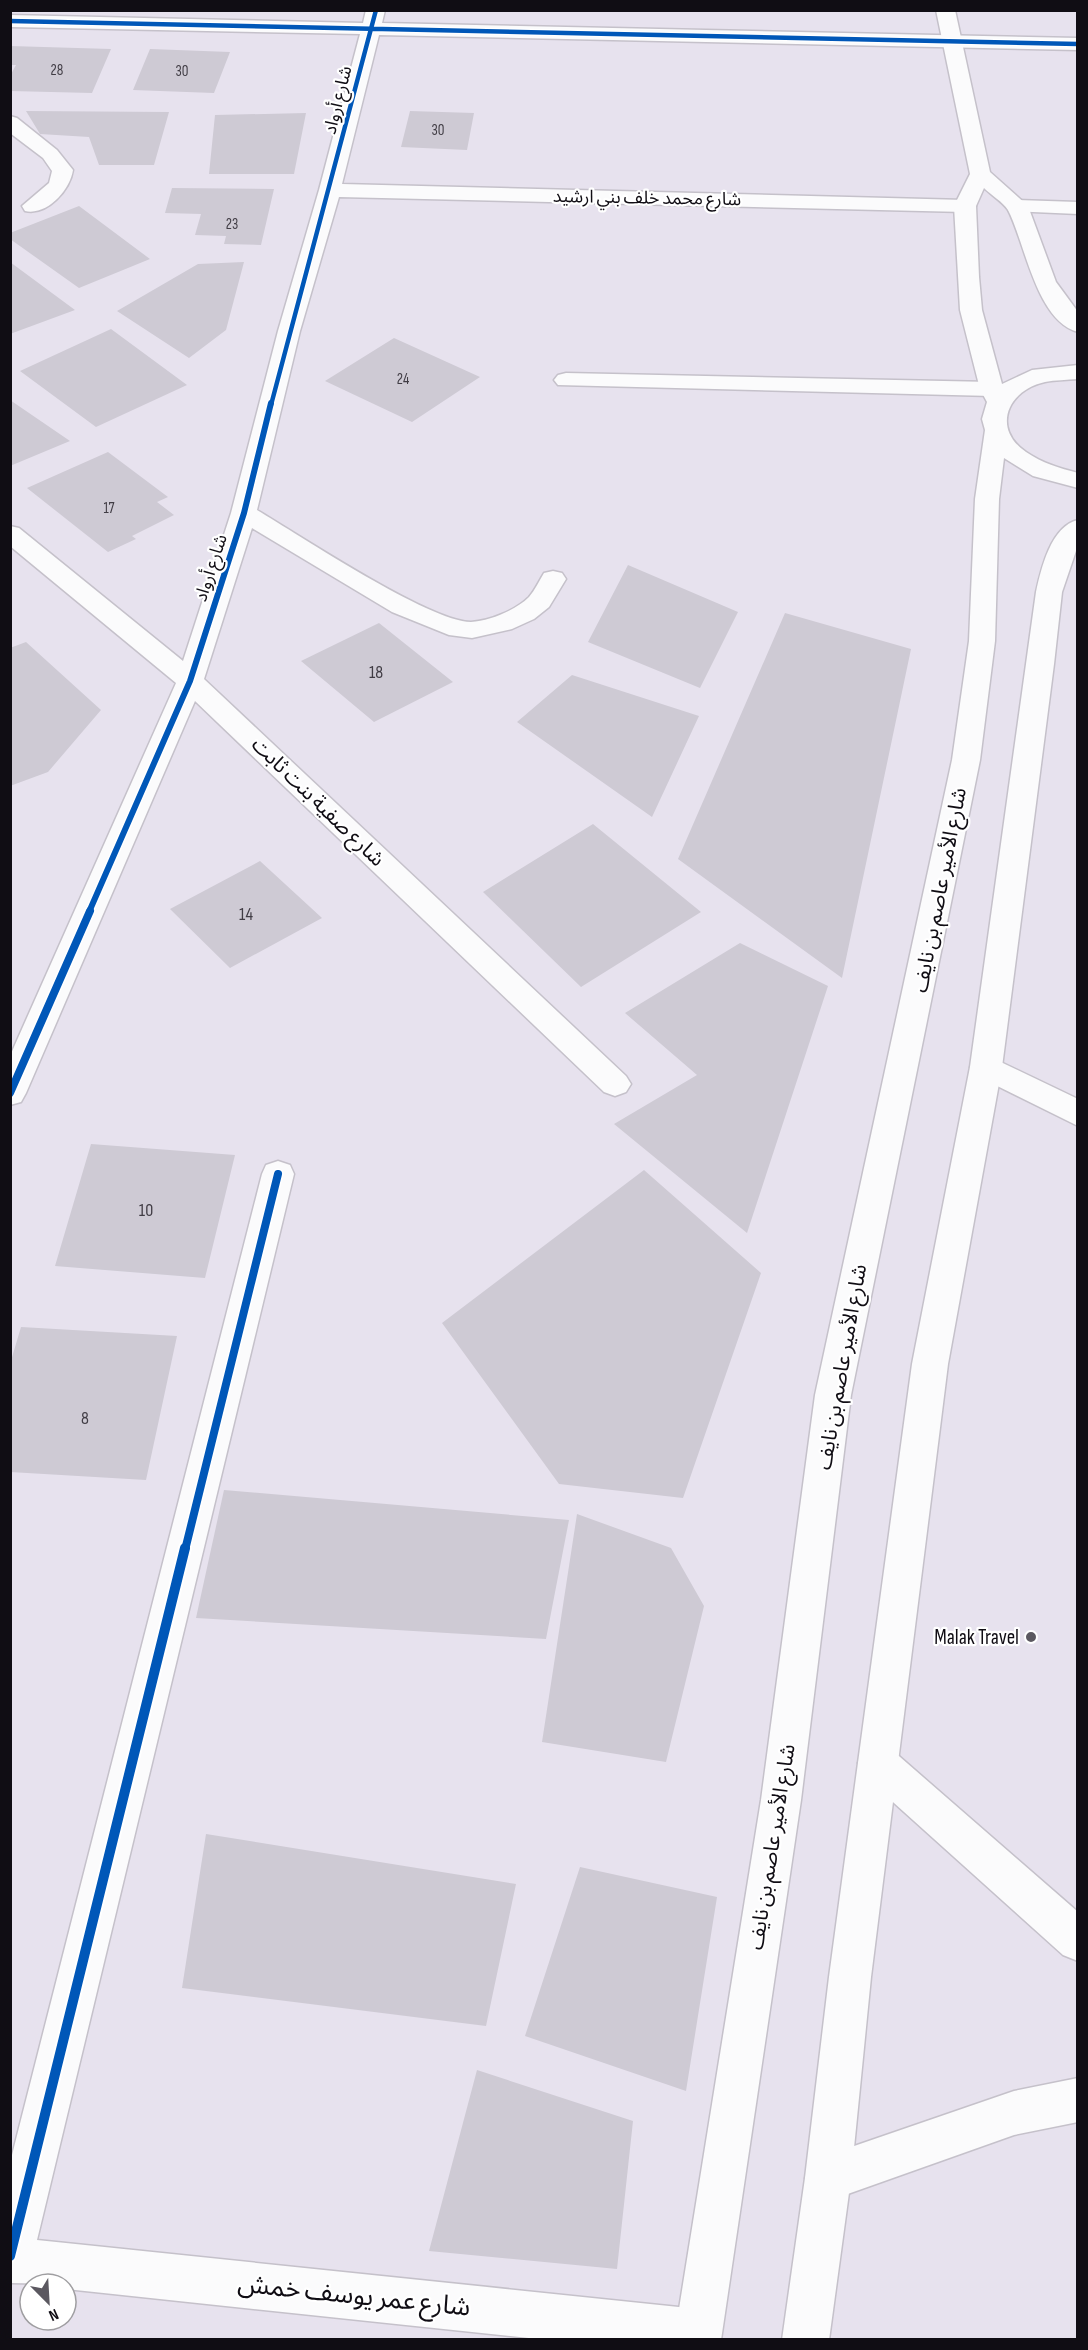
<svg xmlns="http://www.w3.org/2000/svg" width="1088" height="2350" font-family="'Sofia Sans Condensed','Noto Sans Arabic',sans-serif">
	<rect width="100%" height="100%" fill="#e7e2ee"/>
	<path fill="#cecad4" d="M 10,46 L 111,49 L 92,93 L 10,91 L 10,76 L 16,65 L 10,65 Z
		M 150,49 L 230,52 L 214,93 L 133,90 Z
		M 26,111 L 169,112 L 154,165 L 99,165 L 89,137 L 40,134 Z
		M 410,111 L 474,113 L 467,150 L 401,147 Z
		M 306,113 L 294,174 L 209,174 L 215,115 Z
		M 172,188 L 274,189 L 261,245 L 224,244 L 226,236 L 195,235 L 201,214 L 165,213 Z
		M 79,206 L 150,259 L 79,288 L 10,239 L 10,233 Z
		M 10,262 L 75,310 L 10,334 Z
		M 244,262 L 226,330 L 189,358 L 117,311 L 198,264 Z
		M 111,329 L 187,385 L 96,427 L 20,371 Z
		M 394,338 L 480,377 L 412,422 L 325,381 Z
		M 10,400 L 70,441 L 10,466 Z
		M 108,452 L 168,497 L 157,502 L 174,515 L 132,536 L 136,539 L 108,552 L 27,488 Z
		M 628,565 L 738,612 L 700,688 L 588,642 Z
		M 785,613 L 911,649 L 842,978 L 678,859 Z
		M 379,623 L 453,682 L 374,722 L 301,661 Z
		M 26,642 L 101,710 L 48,772 L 10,786 L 10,648 Z
		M 572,675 L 699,716 L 652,817 L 517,722 Z
		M 593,824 L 701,912 L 581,987 L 483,892 Z
		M 260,861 L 322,918 L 230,968 L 170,909 Z
		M 740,943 L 828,986 L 747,1233 L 614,1124 L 697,1075 L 625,1013 Z
		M 91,1144 L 235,1155 L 205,1278 L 55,1266 Z
		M 644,1170 L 761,1273 L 683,1498 L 559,1484 L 442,1323 Z
		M 21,1327 L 177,1336 L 146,1480 L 10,1472 L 10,1364 Z
		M 224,1490 L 569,1520 L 546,1639 L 196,1618 Z
		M 577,1514 L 671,1548 L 704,1606 L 666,1762 L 542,1742 Z
		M 206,1834 L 516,1884 L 486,2026 L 182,1988 Z
		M 580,1867 L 717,1897 L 686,2091 L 525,2036 Z
		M 477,2070 L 633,2121 L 617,2269 L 429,2251 Z"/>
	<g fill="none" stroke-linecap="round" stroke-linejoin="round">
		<defs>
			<path id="lane" d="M 566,373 L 992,382 L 1000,384 L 1004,389 L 1000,394 L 992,396 L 558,385 L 554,380 L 558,375 Z"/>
			<path id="street" d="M 366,10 L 385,10 L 382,23 L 1078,38 L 1078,50 L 379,35 L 342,184 L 965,200 L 973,201 L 976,206 L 973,211 L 965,212 L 339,197 L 300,331 L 257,510 C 299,535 430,622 471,622 C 490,621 516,610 529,597 C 535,590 539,581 544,573 L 553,571 L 562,573 L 566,579 L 549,607 L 534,619 L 512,629 L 472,638 L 449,635 L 392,612 L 252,528 L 204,679 L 626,1076 L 631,1084 L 626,1092 L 615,1096 L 604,1092 L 195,701 L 26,1093 L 21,1102 L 10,1105 L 10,1056 L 176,683 L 10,546 L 10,526 L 19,528 L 183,661 L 231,513 L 278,331 L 319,190 L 360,34 L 10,27 L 10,15 L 363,23 Z
				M 10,116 L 17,118 L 57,150 L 73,170 C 70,190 47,216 25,211 L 22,206 L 49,183 L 52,171 L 43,158 L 10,133 Z
				M 1017,200 L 1078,202 L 1078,214 L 1009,211 L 1006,206 L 1009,201 Z
				M 986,1055 L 1078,1099 L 1078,1126 L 975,1075 L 970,1067 L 975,1059 Z
				M 278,1161 L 290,1165 L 294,1174 L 37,2240 L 698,2309 L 715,2315 L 721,2332 L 718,2340 L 547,2340 L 66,2289 L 66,2284 L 10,2283 L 10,2163 L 262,1174 L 266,1165 Z
				M 878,1744 L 892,1750 L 1078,1912 L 1078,1961 L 1063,1955 L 864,1776 L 858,1763 L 864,1750 Z
				M 1078,2078 L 1078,2122 L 1014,2135 L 828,2201 L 812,2194 L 805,2178 L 812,2162 L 828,2155 L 1014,2091 Z"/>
			<path id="secondary" d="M 936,10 L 955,10 L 990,172 L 1028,206 L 1056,282 L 1078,312 L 1078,332 C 1036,321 1025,242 1008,210 C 1003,202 991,195 984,188 L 976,206 L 979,277 L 982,310 L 1002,384 L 1032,370 L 1078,365 L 1078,379 C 1067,380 1055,380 1045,382 C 1008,390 991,428 1026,452 C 1042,463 1059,468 1078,473 L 1078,488 L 1033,476 L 1004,458 L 999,499 L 995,641 L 980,760 L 851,1395 L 801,1800 L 721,2340 L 674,2340 L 761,1800 L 815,1395 L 952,760 L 969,641 L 975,499 L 985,430 L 982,419 L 987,402 L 980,389 L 960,310 L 954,206 L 970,174 Z
				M 1078,520 L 1078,545 L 1062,592 L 1054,664 L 1002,1067 L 948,1364 L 871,1977 L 851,2178 L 829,2340 L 782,2340 L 805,2178 L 829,1977 L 912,1364 L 970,1067 L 1036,592 C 1041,569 1051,526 1078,520 Z"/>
		</defs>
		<use href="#lane" stroke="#c5c1ca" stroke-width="3"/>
		<use href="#street" stroke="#c5c1ca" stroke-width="3"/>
		<use href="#secondary" stroke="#c5c1ca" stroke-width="3"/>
		<use href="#lane" fill="#fbfbfc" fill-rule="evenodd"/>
		<use href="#street" fill="#fbfbfc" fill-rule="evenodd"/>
		<use href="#secondary" fill="#fbfbfc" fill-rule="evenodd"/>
		<defs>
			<path id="cycleway-far3" d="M 10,21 L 1078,44
				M 271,405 L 376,10"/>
			<path id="cycleway-far2" d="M 89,912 L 190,681 L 244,513 L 271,403"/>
			<path id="cycleway-far1" d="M 10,1093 L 90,911
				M 185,1550 L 278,1174"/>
			<path id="cycleway" d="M 10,2256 L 185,1548"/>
		</defs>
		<use href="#cycleway-far3" stroke="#fff" stroke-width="7"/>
		<use href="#cycleway-far2" stroke="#fff" stroke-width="9"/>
		<use href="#cycleway-far1" stroke="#fff" stroke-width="11"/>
		<use href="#cycleway" stroke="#fff" stroke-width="14"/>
		<use href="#cycleway-far3" stroke="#0057b8" stroke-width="4.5"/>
		<use href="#cycleway-far2" stroke="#0057b8" stroke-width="6"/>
		<use href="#cycleway-far1" stroke="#0057b8" stroke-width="8"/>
		<use href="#cycleway" stroke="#0057b8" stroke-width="10"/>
	</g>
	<circle fill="#5b5860" stroke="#fff" stroke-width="2" cx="1031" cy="1637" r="6"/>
	<g text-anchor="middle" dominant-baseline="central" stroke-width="4.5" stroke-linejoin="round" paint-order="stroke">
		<g font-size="15" fill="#403c44">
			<text x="57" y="70">28</text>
			<text x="182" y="71">30</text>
			<text x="438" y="130">30</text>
			<text x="232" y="224">23</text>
			<text x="403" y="379">24</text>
			<text x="109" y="508">17</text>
		</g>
		<g font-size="18" fill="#100d14" stroke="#fff">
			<text transform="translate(338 100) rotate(-76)">شارع أرواد</text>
			<text transform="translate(647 198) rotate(1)">شارع محمد خلف بني ارشيد</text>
			<text transform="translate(211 568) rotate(-72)">شارع أرواد</text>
		</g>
		<g font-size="18" fill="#403c44">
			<text x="376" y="672">18</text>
			<text x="246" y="914">14</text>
			<text x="146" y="1210">10</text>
			<text x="85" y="1418">8</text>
		</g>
		<g font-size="21" fill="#100d14" stroke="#fff">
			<text transform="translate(318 802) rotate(44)">شارع صفية بنت ثابت</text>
			<text transform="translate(940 890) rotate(-79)">شارع الأمير عاصم بن نايف</text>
			<text transform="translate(842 1367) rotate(-80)">شارع الأمير عاصم بن نايف</text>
			<text transform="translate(772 1847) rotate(-81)">شارع الأمير عاصم بن نايف</text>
		</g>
		<g font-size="21" fill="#100d14" stroke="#fff" text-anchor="end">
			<text x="1019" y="1637">Malak Travel</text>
		</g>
		<g font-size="26" fill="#100d14" stroke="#fff">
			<text transform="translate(354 2296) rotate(6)">شارع عمر يوسف خمش</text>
		</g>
	</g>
	<rect width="1088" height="2350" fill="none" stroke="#100d14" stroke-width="24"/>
	<g transform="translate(48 2302) rotate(156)"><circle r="28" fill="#ffffff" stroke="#9f9ea1" stroke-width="1.5"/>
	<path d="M0-4.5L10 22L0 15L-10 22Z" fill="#5b5860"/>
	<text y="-9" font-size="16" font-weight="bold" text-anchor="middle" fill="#100d14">N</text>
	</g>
</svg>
